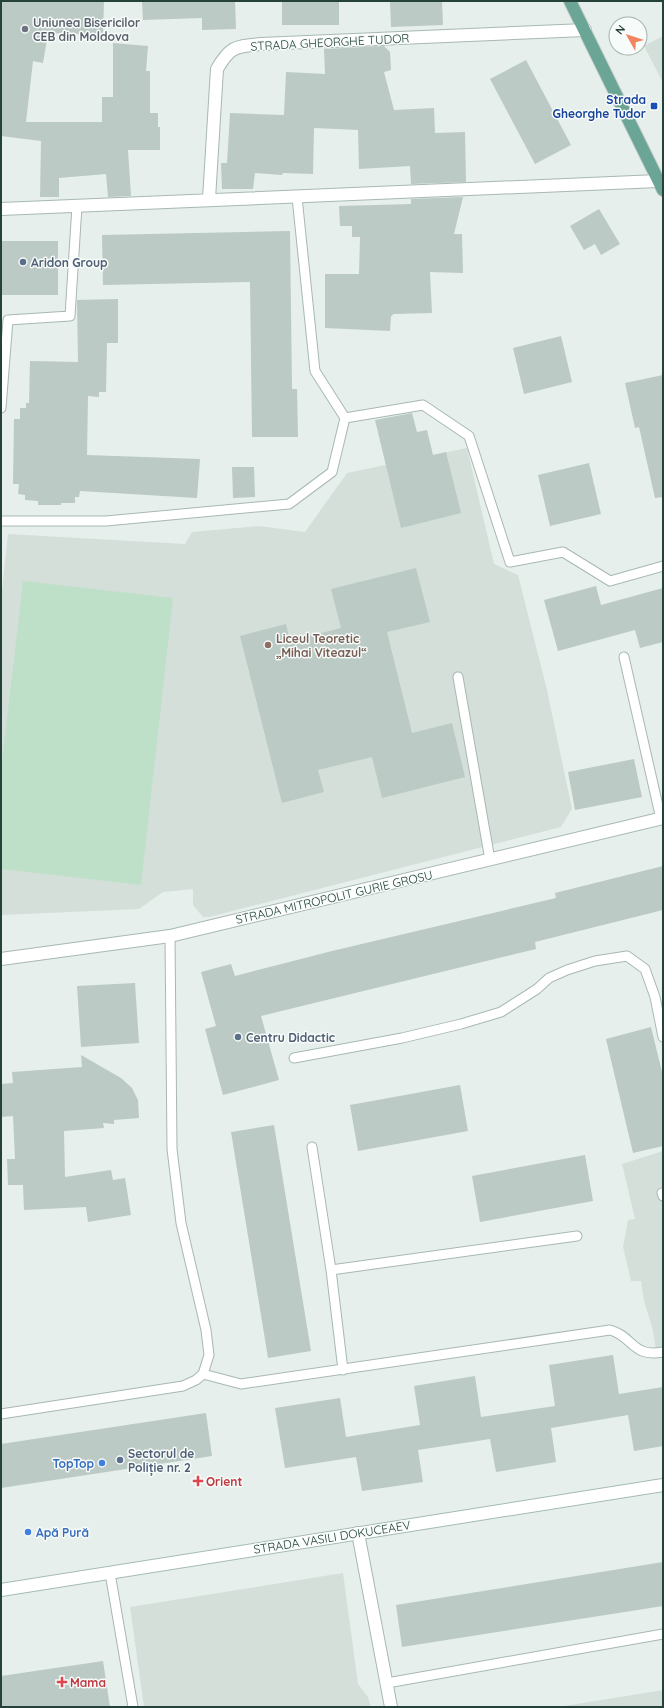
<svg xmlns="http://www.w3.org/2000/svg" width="664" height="1708" font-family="Quicksand,sans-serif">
	<rect width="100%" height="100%" fill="#e6efeb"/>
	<path fill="#d4dfda" d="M 663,36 L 663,83 L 644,46 Z
		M 467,448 L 494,564 L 518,575 L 547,690 L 572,809 L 561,827 L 209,917 L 203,917 L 193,905 L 193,889 L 163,892 L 139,909 L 1,915 L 1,600 L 8,534 L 185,544 L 192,532 L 259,526 L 305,532 L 347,473 Z
		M 663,1151 L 663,1348 L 656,1349 L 652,1327 L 644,1301 L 641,1281 L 631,1281 L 623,1247 L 628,1220 L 635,1219 L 622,1164 Z
		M 343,1573 L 358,1684 L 368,1697 L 371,1707 L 144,1707 L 130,1607 Z
		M 663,1690 L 663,1707 L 558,1707 Z"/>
	<path fill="#bfe0c8" d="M 23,581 L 173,598 L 141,885 L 1,869 L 1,771 Z"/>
	<path fill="#bbcac4" d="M 1,1 L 104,1 L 103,35 L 48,33 L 43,63 L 33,61 L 26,122 L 102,122 L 102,97 L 113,97 L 113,43 L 148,46 L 146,71 L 150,71 L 150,113 L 158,113 L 158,127 L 160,127 L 160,150 L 128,150 L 131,196 L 108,197 L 106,174 L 59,178 L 59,197 L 40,197 L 41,141 L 1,136 Z
		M 142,1 L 235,1 L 236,29 L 202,30 L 202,18 L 143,20 Z
		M 282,1 L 339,1 L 339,25 L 282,25 Z
		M 390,1 L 442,1 L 443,25 L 391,27 Z
		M 384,46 L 390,52 L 391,70 L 384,72 L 394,110 L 434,108 L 435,133 L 465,132 L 466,182 L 411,184 L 410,166 L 359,169 L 358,130 L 314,128 L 313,174 L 283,173 L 282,175 L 255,173 L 253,189 L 222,189 L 221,163 L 227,163 L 230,113 L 284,115 L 286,72 L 325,74 L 324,49 Z
		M 526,60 L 571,145 L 535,164 L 490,79 Z
		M 463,197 L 454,234 L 462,234 L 463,273 L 430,272 L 432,313 L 393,314 L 392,316 L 391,316 L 390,331 L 325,328 L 325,274 L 359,274 L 360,237 L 352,237 L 352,226 L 340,226 L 339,206 L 411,204 L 411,199 Z
		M 599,209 L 620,244 L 601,255 L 595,244 L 584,250 L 570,226 Z
		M 290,231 L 292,389 L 297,389 L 298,437 L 252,437 L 250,282 L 103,285 L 102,235 Z
		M 1,241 L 58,241 L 58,295 L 1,295 Z
		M 118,299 L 118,343 L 107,343 L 106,392 L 99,392 L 99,397 L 88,396 L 87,455 L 200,459 L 197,498 L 80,491 L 79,497 L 75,497 L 75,503 L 61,503 L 61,505 L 38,505 L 38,501 L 25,500 L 25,495 L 18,494 L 19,484 L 13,484 L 14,419 L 20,419 L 20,408 L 26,408 L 26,403 L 29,403 L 30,361 L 78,362 L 77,300 Z
		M 561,336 L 572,382 L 524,394 L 513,348 Z
		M 663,375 L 663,497 L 655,498 L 639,427 L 635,428 L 625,383 Z
		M 412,413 L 417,432 L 427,430 L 433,455 L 446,452 L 461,513 L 401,528 L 375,420 Z
		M 589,463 L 601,514 L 550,526 L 538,475 Z
		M 232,467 L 254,467 L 255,497 L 233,498 Z
		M 416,568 L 430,622 L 387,632 L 412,733 L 452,723 L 465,777 L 382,798 L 372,757 L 318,770 L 324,792 L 282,803 L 240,636 L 286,624 L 290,641 L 341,628 L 331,589 Z
		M 596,586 L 601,605 L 663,588 L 663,642 L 640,648 L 635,630 L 558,651 L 544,600 Z
		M 634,759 L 642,797 L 575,810 L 568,772 Z
		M 663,866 L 663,910 L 535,942 L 536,949 L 261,1016 L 279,1080 L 223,1095 L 205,1029 L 216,1026 L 201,972 L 231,964 L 235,976 L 332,951 L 556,898 L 555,893 Z
		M 135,983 L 139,1043 L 81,1047 L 77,986 Z
		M 651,1027 L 663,1076 L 663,1146 L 633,1153 L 606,1039 Z
		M 81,1055 L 121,1078 L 132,1088 L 138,1100 L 139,1118 L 114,1120 L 114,1124 L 103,1123 L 104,1128 L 64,1131 L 65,1177 L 111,1170 L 113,1180 L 125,1178 L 131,1215 L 88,1222 L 86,1207 L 24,1210 L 23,1185 L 8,1185 L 7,1159 L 15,1159 L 13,1116 L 1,1117 L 1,1084 L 13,1083 L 12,1072 L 82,1067 Z
		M 460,1085 L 468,1131 L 358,1151 L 350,1105 Z
		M 274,1125 L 311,1351 L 268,1358 L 231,1132 Z
		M 585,1155 L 593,1201 L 480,1222 L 472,1176 Z
		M 613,1355 L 619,1394 L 663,1387 L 663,1446 L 634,1451 L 628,1415 L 551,1428 L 556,1462 L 496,1472 L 490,1439 L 418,1450 L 423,1482 L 362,1491 L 356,1457 L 285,1468 L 275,1408 L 340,1398 L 346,1437 L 420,1425 L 414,1386 L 475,1376 L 481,1417 L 555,1406 L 549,1365 Z
		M 206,1413 L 212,1456 L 1,1488 L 1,1444 Z
		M 663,1562 L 663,1606 L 402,1647 L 396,1605 Z
		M 103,1661 L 110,1707 L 1,1707 L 1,1676 Z"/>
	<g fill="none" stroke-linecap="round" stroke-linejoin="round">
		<defs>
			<path id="service" d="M 1,408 L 8,320 L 70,316 L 77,206
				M 345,418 L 423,405 L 469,436 L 510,562 L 563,552 L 610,581 L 663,566
				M 1,521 L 106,521 L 289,504 L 332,472 L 345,418 L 315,371 L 297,197
				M 624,657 L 661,819
				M 458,677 L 490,860
				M 294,1058 L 402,1038 L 461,1024 L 501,1012 L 537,989 L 549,978 L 567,970 L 595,961 L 627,956 L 645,969 L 655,997 L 663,1037
				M 312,1147 L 331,1270 L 343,1370
				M 662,1193 L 663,1196
				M 331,1270 L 577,1236
				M 203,1374 L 241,1384 L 610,1330 C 633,1336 632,1358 663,1352
				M 1,1414 L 183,1386 L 196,1380 L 203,1374 L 209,1355 L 206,1330 L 181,1223 L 172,1149 L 170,936
				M 110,1573 L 133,1707
				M 387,1683 L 663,1634"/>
			<path id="minor" d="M 209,199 L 217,69 C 231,45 236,47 261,44 L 585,30
				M 1,209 L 658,181
				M 1,959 L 170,936 L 663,818
				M 358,1533 L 391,1707"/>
			<path id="secondary" d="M 1,1590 L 663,1485"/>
			<path id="primary" d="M 570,1 L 663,190"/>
		</defs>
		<use href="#service" stroke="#a8b8b2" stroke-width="11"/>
		<use href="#minor" stroke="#a8b8b2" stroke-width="14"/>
		<use href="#secondary" stroke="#a4bbb3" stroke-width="14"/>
		<use href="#primary" stroke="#c2cac8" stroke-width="14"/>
		<use href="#service" stroke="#fff" stroke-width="9"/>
		<use href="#minor" stroke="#fff" stroke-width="12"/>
		<use href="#secondary" stroke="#fff" stroke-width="12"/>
		<use href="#primary" stroke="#6aa596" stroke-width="12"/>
	</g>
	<circle fill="#6b7280" stroke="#f7fbf9" stroke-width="1.5" cx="25" cy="29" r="4"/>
	<rect fill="#1a4fb4" stroke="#f7fbf9" stroke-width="1.5" x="650" y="102" width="8" height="8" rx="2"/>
	<g fill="#5c6f8a" stroke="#f7fbf9" stroke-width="1.5">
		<circle cx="23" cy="262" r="4"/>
		<circle cx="238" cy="1037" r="4"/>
		<circle cx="120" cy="1460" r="4"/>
	</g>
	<circle fill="#8d6e63" stroke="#f7fbf9" stroke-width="1.5" cx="268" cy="645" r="4"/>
	<g fill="#3f7fe0" stroke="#f7fbf9" stroke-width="1.5">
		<circle cx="102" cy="1463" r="4"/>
		<circle cx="28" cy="1532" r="4"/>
	</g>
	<g fill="#e0444e" stroke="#f7fbf9" stroke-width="1.5">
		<path d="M196 1475h4v4h4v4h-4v4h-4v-4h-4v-4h4z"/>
		<path d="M60 1676h4v4h4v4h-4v4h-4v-4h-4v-4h4z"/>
	</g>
	<g text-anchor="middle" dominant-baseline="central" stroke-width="3" stroke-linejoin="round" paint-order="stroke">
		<g font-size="12" font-weight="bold" fill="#5b616d" stroke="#f7fbf9" text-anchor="start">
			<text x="33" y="22">Uniunea Bisericilor<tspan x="33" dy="14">CEB din Moldova</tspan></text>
		</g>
		<g font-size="12" fill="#24423a" stroke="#f7fbf9">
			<text transform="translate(330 42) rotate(-3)">STRADA GHEORGHE TUDOR</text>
			<text transform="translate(334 897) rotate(-13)">STRADA MITROPOLIT GURIE GROSU</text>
			<text transform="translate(332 1537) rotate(-9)">STRADA VASILI DOKUCEAEV</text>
		</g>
		<g font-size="12" font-weight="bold" fill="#164399" stroke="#f7fbf9" text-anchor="end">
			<text x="646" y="99">Strada<tspan x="646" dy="14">Gheorghe Tudor</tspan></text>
		</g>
		<g font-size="12" font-weight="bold" fill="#4e5e75" stroke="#f7fbf9" text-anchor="start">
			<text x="31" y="262">Aridon Group</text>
			<text x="246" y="1037">Centru Didactic</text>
			<text x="128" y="1453">Sectorul de<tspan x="128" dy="14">Poliție nr. 2</tspan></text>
		</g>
		<g font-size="12" font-weight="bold" fill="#785e54" stroke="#f7fbf9" text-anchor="start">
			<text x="276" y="638">Liceul Teoretic<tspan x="276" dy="14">„Mihai Viteazul“</tspan></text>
		</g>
		<g font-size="12" font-weight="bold" fill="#366cbe" stroke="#f7fbf9" text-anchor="end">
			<text x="94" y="1463">TopTop</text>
			<text x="36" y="1532" text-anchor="start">Apă Pură</text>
		</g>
		<g font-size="12" font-weight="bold" fill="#be3a42" stroke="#f7fbf9" text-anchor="start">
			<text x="206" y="1481">Orient</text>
			<text x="70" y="1682">Mama</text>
		</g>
	</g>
	<rect width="664" height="1708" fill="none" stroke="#24423a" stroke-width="4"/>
	<g transform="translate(628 36) rotate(309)"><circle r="19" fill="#f7fbf9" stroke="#a3b1ad"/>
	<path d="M0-3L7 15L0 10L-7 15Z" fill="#f4845f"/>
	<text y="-6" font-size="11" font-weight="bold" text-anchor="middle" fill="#24423a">N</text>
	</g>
</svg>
